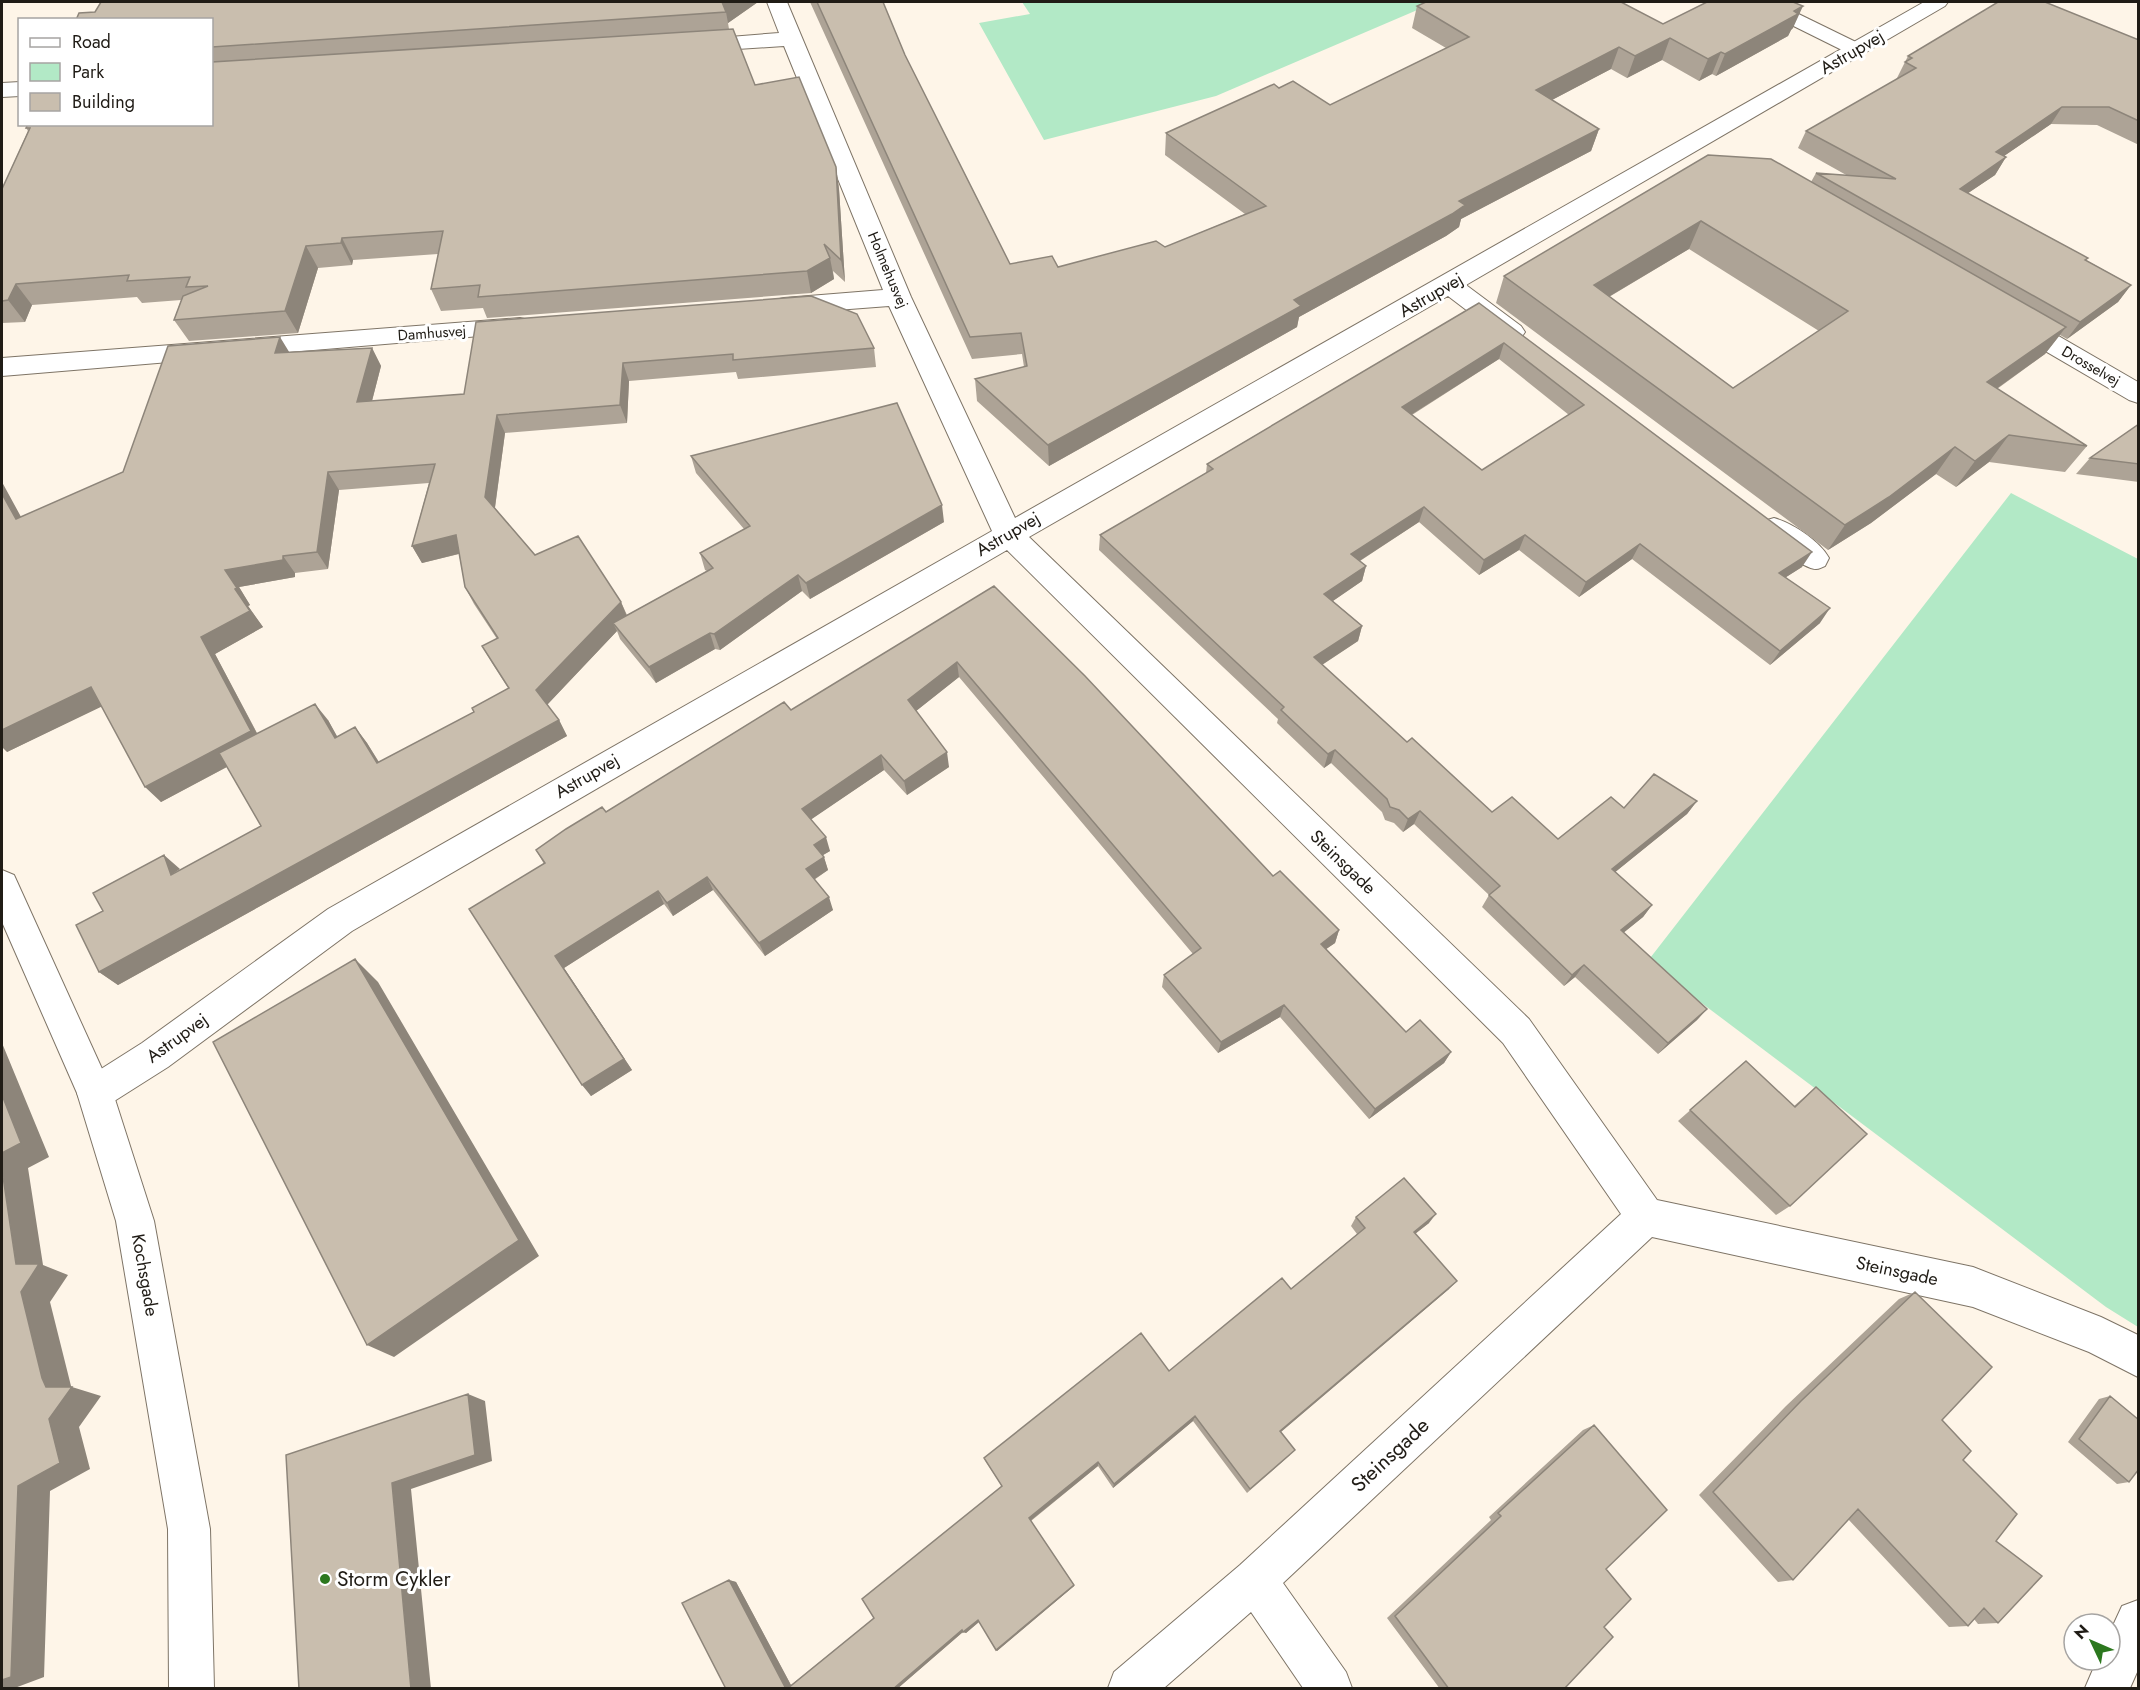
<svg xmlns="http://www.w3.org/2000/svg" width="2140" height="1690" font-family="Jost,sans-serif">
	<rect width="100%" height="100%" fill="#fef5e8"/>
	<path fill="#b2e9c6" d="M 1022,2 L 1436,2 L 1216,96 L 1044,140 L 979,23 L 1030,14 Z
		M 2011,493 L 2138,559 L 2138,1327 L 2106,1307 L 1647,962 Z"/>
	<g fill="none" stroke-linecap="round" stroke-linejoin="round">
		<defs>
			<path id="lane" d="M 1751,2 L 1774,2 L 1864,46 L 1867,50 L 1864,54 L 1850,54 L 1753,6 Z"/>
			<path id="street" d="M 767,2 L 787,2 L 911,297 L 1015,518 L 1924,2 L 1948,2 L 1945,6 L 1466,285 L 1521,326 L 1525,332 L 1521,338 L 1512,341 L 1503,338 L 1448,296 L 1029,537 L 1529,1019 L 1657,1200 L 1973,1267 L 2101,1317 L 2138,1335 L 2138,1377 L 2089,1352 L 1973,1307 L 1652,1237 L 1283,1583 L 1346,1672 L 1352,1688 L 1303,1688 L 1251,1612 L 1164,1688 L 1108,1688 L 1114,1672 L 1240,1565 L 1621,1214 L 1503,1043 L 1007,550 L 352,931 L 168,1067 L 108,1105 L 95,1110 L 82,1105 L 77,1093 L 82,1081 L 142,1043 L 328,909 L 992,531 L 889,306 L 784,314 L 775,312 L 771,306 L 775,300 L 784,298 L 883,290 L 784,46 L 692,52 L 684,51 L 681,46 L 684,41 L 692,40 L 779,33 Z
				M 20,82 L 20,96 L 2,97 L 2,83 Z
				M 2013,313 L 2022,315 L 2138,382 L 2138,403 L 2129,400 L 2004,327 L 2000,321 L 2004,315 Z
				M 520,318 L 529,320 L 533,326 L 529,332 L 2,376 L 2,358 Z
				M 1774,518 C 1792,523 1820,541 1829,558 L 1825,566 C 1822,567 1819,569 1816,569 C 1803,569 1766,539 1760,528 L 1764,521 Z
				M 2138,1600 L 2138,1670 L 2130,1688 L 2085,1688 L 2097,1660 L 2110,1660 L 2110,1632 L 2122,1606 Z"/>
			<path id="secondary" d="M 2,870 L 14,875 L 113,1093 L 154,1221 L 210,1529 L 214,1688 L 169,1688 L 168,1529 L 116,1221 L 77,1093 L 2,922 Z"/>
		</defs>
		<use href="#lane" stroke="#7e7466" stroke-width="2"/>
		<use href="#street" stroke="#7e7466" stroke-width="2"/>
		<use href="#secondary" stroke="#7e7466" stroke-width="2"/>
		<use href="#lane" fill="#fff" fill-rule="evenodd"/>
		<use href="#street" fill="#fff" fill-rule="evenodd"/>
		<use href="#secondary" fill="#fff" fill-rule="evenodd"/>
	</g>
	<path fill="#ada396" fill-rule="evenodd" d="M 758,2 L 728,23 L 729,29 L 755,85 L 836,167 L 839,189 L 845,282 L 833,271 L 834,279 L 811,293 L 487,318 L 483,308 L 441,311 L 431,289 L 438,254 L 353,260 L 352,265 L 318,268 L 298,333 L 189,341 L 174,320 L 181,300 L 142,303 L 137,297 L 32,305 L 25,322 L 2,323 L 2,189 L 28,131 L 26,128 L 212,124 L 212,20 Z
		M 810,2 L 883,2 L 905,55 L 1010,264 L 1058,267 L 1165,247 L 1245,214 L 1165,155 L 1166,133 L 1279,88 L 1330,105 L 1446,48 L 1412,28 L 1417,6 L 1663,24 L 1793,28 L 1791,30 L 1788,36 L 1716,76 L 1712,74 L 1699,81 L 1662,60 L 1627,78 L 1611,69 L 1552,100 L 1599,129 L 1591,151 L 1461,219 L 1459,227 L 1446,236 L 1299,317 L 1297,327 L 1049,466 L 977,401 L 975,379 L 1024,367 L 1022,354 L 972,359 Z
		M 2139,40 L 2139,145 L 2097,125 L 2051,124 L 2004,156 L 2006,157 L 1995,175 L 1968,193 L 2088,258 L 2086,260 L 2131,285 L 2118,302 L 2067,339 L 2060,335 L 2045,354 L 1997,389 L 2087,446 L 2065,472 L 1989,462 L 1956,487 L 1936,474 L 1871,523 L 1828,550 L 1496,303 L 1504,276 L 1811,182 L 1816,173 L 1848,176 L 1798,148 L 1806,131 L 1896,80 L 1908,56 ZM 1689,249 L 1819,331 L 1733,388 L 1609,297 Z
		M 1479,303 L 1802,567 L 1786,577 L 1820,623 L 1770,665 L 1632,559 L 1579,597 L 1519,550 L 1479,575 L 1419,522 L 1360,561 L 1366,566 L 1362,581 L 1333,601 L 1362,626 L 1358,641 L 1322,665 L 1407,742 L 1492,812 L 1558,839 L 1624,808 L 1697,801 L 1687,814 L 1615,872 L 1652,905 L 1643,917 L 1623,933 L 1707,1009 L 1697,1020 L 1658,1054 L 1575,977 L 1564,986 L 1482,907 L 1489,895 L 1414,824 L 1403,832 L 1394,823 L 1385,820 L 1382,812 L 1331,763 L 1324,768 L 1277,723 L 1278,719 L 1099,550 L 1100,535 L 1206,473 L 1207,464 ZM 1499,359 L 1569,415 L 1482,470 L 1412,415 Z
		M 476,322 L 874,348 L 876,367 L 738,379 L 736,372 L 629,381 L 627,423 L 505,433 L 495,508 L 535,555 L 621,602 L 627,615 L 707,571 L 705,570 L 700,553 L 744,529 L 696,473 L 691,456 L 944,522 L 810,599 L 802,591 L 720,650 L 715,649 L 656,683 L 620,639 L 617,631 L 547,705 L 559,720 L 567,736 L 118,985 L 99,972 L 180,870 L 261,826 L 227,767 L 161,802 L 101,706 L 7,752 L 21,517 L 123,472 L 289,352 L 372,348 L 381,366 L 372,401 L 464,394 ZM 429,483 L 412,546 L 422,563 L 459,554 L 465,587 L 474,604 L 497,639 L 482,646 L 492,663 L 508,688 L 474,712 L 379,762 L 367,743 L 355,727 L 337,737 L 328,720 L 257,733 L 215,654 L 263,627 L 248,606 L 250,605 L 239,587 L 295,577 L 295,573 L 328,569 L 339,490 Z
		M 2139,424 L 2139,482 L 2076,474 L 2090,458 Z
		M 994,586 L 1273,876 L 1339,930 L 1335,943 L 1326,949 L 1406,1032 L 1451,1052 L 1444,1063 L 1369,1119 L 1280,1017 L 1218,1053 L 1162,987 L 1164,975 L 1193,954 L 959,677 L 916,711 L 949,767 L 907,795 L 884,770 L 811,819 L 830,851 L 823,855 L 828,870 L 814,880 L 833,910 L 765,956 L 713,890 L 673,916 L 664,904 L 564,968 L 632,1070 L 591,1096 L 469,909 L 544,864 L 536,850 L 606,812 L 791,710 Z
		M 1746,1061 L 1794,1106 L 1816,1087 L 1790,1206 L 1776,1215 L 1678,1121 Z
		M 1356,1217 L 1429,1223 L 1415,1234 L 1449,1289 L 1281,1432 L 1290,1455 L 1247,1493 L 1193,1421 L 1113,1488 L 1098,1466 L 1031,1521 L 1074,1585 L 1074,1586 L 997,1651 L 979,1622 L 966,1633 L 963,1632 L 897,1689 L 726,1689 L 729,1580 L 736,1582 L 791,1685 L 874,1618 L 1002,1486 L 986,1462 L 984,1458 L 1169,1371 L 1291,1289 L 1357,1234 L 1351,1226 Z
		M 1915,1292 L 1942,1420 L 1963,1460 L 1996,1541 L 1998,1623 L 1978,1624 L 1974,1619 L 1968,1626 L 1949,1627 L 1848,1519 L 1793,1580 L 1778,1582 L 1699,1495 L 1786,1406 L 1899,1299 Z
		M 2110,1396 L 2129,1482 L 2117,1484 L 2068,1442 L 2099,1399 Z
		M 1594,1425 L 1606,1569 L 1604,1627 L 1564,1689 L 1440,1689 L 1387,1618 L 1491,1520 L 1489,1517 L 1583,1430 Z"/>
	<path fill="#8d857a" d="M 722,2 L 758,2 L 728,23 L 726,12 Z
		M 1803,6 L 1793,28 L 1791,30 L 1788,36 L 1716,76 L 1725,54 Z
		M 1670,38 L 1662,60 L 1627,78 L 1635,56 Z
		M 1619,47 L 1611,69 L 1529,112 L 1536,90 Z
		M 1721,52 L 1712,74 L 1699,81 L 1708,59 Z
		M 2062,107 L 2051,124 L 1985,169 L 1996,152 Z
		M 1599,129 L 1591,151 L 1461,219 L 1459,227 L 1446,236 L 1299,317 L 1297,327 L 1049,466 L 1048,445 L 1459,201 Z
		M 2006,157 L 1995,175 L 1949,206 L 1960,189 Z
		M 836,167 L 839,189 L 845,282 L 841,260 Z
		M 1701,221 L 1689,249 L 1583,312 L 1594,285 Z
		M 342,238 L 353,260 L 352,265 L 341,243 Z
		M 306,246 L 318,268 L 298,333 L 285,311 Z
		M 830,258 L 834,279 L 811,293 L 807,271 Z
		M 16,284 L 32,305 L 25,322 L 8,300 Z
		M 2131,285 L 2118,302 L 2067,339 L 2080,322 Z
		M 2066,327 L 2045,354 L 1968,409 L 1987,382 Z
		M 280,337 L 291,355 L 275,353 Z
		M 1504,343 L 1499,359 L 1398,423 L 1402,407 Z
		M 372,348 L 381,366 L 367,420 L 357,402 Z
		M 623,363 L 629,381 L 627,423 L 620,405 Z
		M 497,415 L 505,433 L 494,514 L 485,497 Z
		M 2009,435 L 1989,462 L 1956,487 L 1975,461 Z
		M 1955,447 L 1936,474 L 1871,523 L 1828,550 L 1845,525 Z
		M 328,472 L 339,490 L 328,569 L 317,552 Z
		M 2,482 L 32,537 L 16,519 L 2,494 Z
		M 942,505 L 944,522 L 810,599 L 806,583 Z
		M 1424,507 L 1419,522 L 1347,569 L 1351,554 Z
		M 456,535 L 466,552 L 422,563 L 412,546 Z
		M 1525,535 L 1519,550 L 1479,575 L 1484,560 Z
		M 1640,544 L 1632,559 L 1579,597 L 1586,582 Z
		M 1812,552 L 1802,567 L 1769,588 L 1779,573 Z
		M 283,556 L 295,573 L 295,577 L 239,587 L 250,605 L 248,606 L 263,627 L 215,654 L 264,747 L 161,802 L 145,787 L 201,637 L 235,589 L 225,570 Z
		M 1366,566 L 1362,581 L 1321,609 L 1324,594 Z
		M 798,575 L 802,591 L 720,650 L 714,634 Z
		M 621,602 L 628,619 L 613,623 L 617,631 L 545,707 L 536,690 Z
		M 1830,608 L 1820,623 L 1770,665 L 1780,651 Z
		M 1362,626 L 1358,641 L 1311,672 L 1314,657 Z
		M 710,633 L 715,649 L 656,683 L 649,667 Z
		M 957,662 L 959,677 L 911,715 L 908,700 Z
		M 91,687 L 107,704 L 7,752 L 2,747 L 2,730 Z
		M 315,704 L 328,720 L 347,754 L 335,738 Z
		M 559,720 L 567,736 L 118,985 L 99,972 Z
		M 355,727 L 367,743 L 389,779 L 377,763 Z
		M 1335,750 L 1331,763 L 1324,768 L 1328,754 Z
		M 947,752 L 949,767 L 907,795 L 904,781 Z
		M 881,755 L 884,770 L 806,823 L 802,809 Z
		M 1697,801 L 1687,814 L 1603,882 L 1612,869 Z
		M 1420,811 L 1414,824 L 1403,832 L 1408,819 Z
		M 826,837 L 830,851 L 818,858 L 814,845 Z
		M 164,855 L 180,869 L 171,875 Z
		M 824,857 L 828,870 L 810,882 L 806,869 Z
		M 707,877 L 713,890 L 673,916 L 667,903 Z
		M 658,891 L 664,904 L 564,968 L 632,1070 L 591,1096 L 582,1085 L 555,956 Z
		M 829,897 L 833,910 L 765,956 L 759,943 Z
		M 1652,905 L 1643,917 L 1612,942 L 1621,930 Z
		M 1339,930 L 1335,943 L 1316,956 L 1321,944 Z
		M 355,959 L 378,982 L 539,1256 L 394,1357 L 367,1345 Z
		M 1584,965 L 1575,977 L 1564,986 L 1572,975 Z
		M 1284,1005 L 1280,1017 L 1218,1053 L 1221,1042 Z
		M 1707,1009 L 1697,1020 L 1658,1054 L 1668,1043 Z
		M 2,1043 L 49,1157 L 28,1168 L 43,1265 L 68,1275 L 50,1302 L 71,1386 L 72,1387 L 101,1396 L 79,1427 L 90,1469 L 50,1491 L 44,1677 L 12,1689 L 2,1689 L 2,1680 L 18,1486 L 49,1419 L 46,1387 L 42,1378 L 21,1292 L 16,1264 L 2,1170 Z
		M 1451,1052 L 1444,1063 L 1369,1119 L 1375,1109 Z
		M 1436,1214 L 1429,1223 L 1407,1240 L 1414,1232 Z
		M 1457,1281 L 1449,1289 L 1276,1436 L 1280,1431 Z
		M 468,1394 L 485,1401 L 492,1461 L 411,1489 L 431,1689 L 411,1689 L 392,1483 Z
		M 1195,1416 L 1193,1421 L 1113,1488 L 1114,1484 Z
		M 1098,1462 L 1098,1466 L 1030,1521 L 1029,1518 Z
		M 729,1580 L 736,1582 L 793,1689 L 786,1689 Z
		M 1074,1585 L 1074,1586 L 997,1651 L 996,1650 Z
		M 978,1620 L 980,1621 L 966,1633 L 963,1632 Z
		M 962,1630 L 964,1631 L 897,1689 L 893,1689 Z"/>
	<path fill="#c9beae" stroke="#8d857a" stroke-width="1.5" fill-rule="evenodd" d="M 101,2 L 723,2 L 722,2 L 726,12 L 212,47 L 212,20 L 76,20 L 79,13 L 95,12 Z
		M 817,2 L 883,2 L 905,55 L 1010,264 L 1052,256 L 1058,267 L 1156,241 L 1165,247 L 1266,206 L 1166,133 L 1274,84 L 1279,88 L 1293,81 L 1330,105 L 1469,37 L 1417,6 L 1426,2 L 1621,2 L 1663,24 L 1707,2 L 1793,2 L 1803,6 L 1794,11 L 1798,14 L 1725,54 L 1721,52 L 1708,59 L 1670,38 L 1635,56 L 1619,47 L 1536,90 L 1599,129 L 1459,201 L 1465,205 L 1452,214 L 1294,300 L 1301,306 L 1048,445 L 975,379 L 1027,366 L 1021,333 L 970,337 Z
		M 1998,2 L 2045,2 L 2139,40 L 2139,121 L 2109,107 L 2062,107 L 1996,152 L 2006,157 L 1960,189 L 2088,258 L 2085,260 L 2131,285 L 2080,322 L 1816,173 L 1896,179 L 1806,131 L 1916,68 L 1905,62 L 1912,58 L 1908,56 Z
		M 733,29 L 755,85 L 799,77 L 836,167 L 841,260 L 824,244 L 830,258 L 807,271 L 478,297 L 480,285 L 431,289 L 443,231 L 342,238 L 341,243 L 306,246 L 285,311 L 174,320 L 183,296 L 208,286 L 186,287 L 190,277 L 127,281 L 129,275 L 16,284 L 8,300 L 2,301 L 2,189 L 30,128 L 26,128 L 28,124 L 212,124 L 212,62 Z
		M 1708,155 L 1771,159 L 2066,327 L 1987,382 L 2087,446 L 2009,435 L 1975,461 L 1955,447 L 1889,497 L 1845,525 L 1504,276 ZM 1701,221 L 1848,311 L 1733,388 L 1594,285 Z
		M 811,296 L 857,314 L 874,348 L 733,360 L 733,354 L 623,363 L 620,405 L 497,415 L 485,497 L 535,555 L 578,536 L 621,602 L 536,690 L 559,720 L 99,972 L 76,925 L 103,911 L 93,893 L 164,855 L 171,875 L 261,826 L 219,753 L 315,704 L 335,738 L 355,727 L 377,763 L 474,712 L 472,708 L 509,688 L 482,646 L 498,638 L 465,587 L 456,535 L 412,546 L 435,464 L 328,472 L 317,552 L 283,556 L 283,560 L 225,570 L 237,588 L 235,589 L 250,611 L 201,637 L 251,731 L 145,787 L 91,687 L 2,730 L 2,494 L 16,519 L 123,472 L 168,346 L 280,337 L 275,353 L 372,348 L 357,402 L 464,394 L 476,322 Z
		M 1479,303 L 1812,552 L 1779,573 L 1830,608 L 1780,651 L 1640,544 L 1586,582 L 1525,535 L 1484,560 L 1424,507 L 1351,554 L 1366,566 L 1324,594 L 1362,626 L 1314,657 L 1407,742 L 1412,738 L 1492,812 L 1512,797 L 1558,839 L 1611,797 L 1624,808 L 1654,774 L 1697,801 L 1612,869 L 1652,905 L 1621,930 L 1707,1009 L 1668,1043 L 1584,965 L 1572,975 L 1489,895 L 1500,886 L 1420,811 L 1408,819 L 1399,810 L 1390,807 L 1387,799 L 1335,750 L 1328,754 L 1281,710 L 1284,707 L 1100,535 L 1213,469 L 1207,464 ZM 1504,343 L 1584,405 L 1482,470 L 1402,407 Z
		M 897,403 L 942,505 L 806,583 L 798,575 L 714,634 L 710,633 L 649,667 L 613,623 L 713,568 L 700,553 L 750,526 L 691,456 Z
		M 2139,424 L 2139,464 L 2090,458 Z
		M 994,586 L 1085,676 L 1273,876 L 1280,871 L 1339,930 L 1321,944 L 1406,1032 L 1420,1020 L 1451,1052 L 1375,1109 L 1284,1005 L 1221,1042 L 1164,975 L 1201,948 L 957,662 L 908,700 L 947,752 L 904,781 L 881,755 L 802,809 L 826,837 L 814,845 L 824,857 L 806,869 L 829,897 L 759,943 L 707,877 L 667,903 L 658,891 L 555,956 L 624,1059 L 582,1085 L 469,909 L 545,863 L 536,850 L 566,829 L 602,807 L 606,812 L 784,702 L 791,710 Z
		M 355,959 L 519,1240 L 367,1345 L 213,1042 Z
		M 1746,1061 L 1795,1107 L 1816,1087 L 1867,1134 L 1790,1206 L 1690,1110 Z
		M 2,1095 L 21,1143 L 2,1153 Z
		M 2,1170 L 16,1264 L 39,1264 L 21,1292 L 42,1378 L 46,1387 L 72,1387 L 49,1419 L 60,1463 L 18,1486 L 11,1677 L 2,1680 Z
		M 1404,1178 L 1436,1214 L 1414,1232 L 1457,1281 L 1280,1431 L 1295,1450 L 1250,1489 L 1195,1416 L 1114,1484 L 1098,1462 L 1029,1518 L 1074,1585 L 996,1650 L 978,1620 L 963,1632 L 962,1630 L 893,1689 L 787,1689 L 874,1618 L 862,1599 L 1002,1486 L 984,1458 L 1141,1333 L 1169,1371 L 1282,1278 L 1291,1289 L 1365,1228 L 1356,1217 Z
		M 1915,1292 L 1992,1367 L 1942,1420 L 1971,1451 L 1963,1460 L 2017,1514 L 1996,1541 L 2042,1576 L 1998,1623 L 1984,1608 L 1968,1626 L 1858,1509 L 1793,1580 L 1713,1492 L 1801,1401 Z
		M 468,1394 L 475,1455 L 392,1483 L 411,1689 L 299,1689 L 286,1455 Z
		M 2110,1396 L 2139,1420 L 2139,1469 L 2129,1482 L 2079,1439 Z
		M 1594,1425 L 1667,1510 L 1606,1569 L 1631,1599 L 1604,1627 L 1613,1637 L 1564,1689 L 1449,1689 L 1395,1616 L 1501,1516 L 1498,1513 Z
		M 729,1580 L 786,1689 L 726,1689 L 682,1603 Z"/>
	<circle fill="#2c781e" stroke="#fff" stroke-width="2" cx="325" cy="1579" r="6"/>
	<g text-anchor="middle" dominant-baseline="central" stroke-width="6" stroke-linejoin="round" paint-order="stroke">
		<g font-size="15" fill="#201c16" stroke="#fff">
			<text transform="translate(888 270) rotate(67)">Holmehusvej</text>
			<text transform="translate(432 333) rotate(-4)">Damhusvej</text>
			<text transform="translate(2091 366) rotate(30)">Drosselvej</text>
		</g>
		<g font-size="18" fill="#201c16" stroke="#fff">
			<text transform="translate(1852 52) rotate(-30)">Astrupvej</text>
			<text transform="translate(1431 295) rotate(-30)">Astrupvej</text>
			<text transform="translate(1008 534) rotate(-30)">Astrupvej</text>
			<text transform="translate(587 776) rotate(-30)">Astrupvej</text>
			<text transform="translate(1343 862) rotate(44)">Steinsgade</text>
			<text transform="translate(177 1038) rotate(-36)">Astrupvej</text>
			<text transform="translate(1897 1271) rotate(12)">Steinsgade</text>
			<text transform="translate(145 1275) rotate(80)">Kochsgade</text>
		</g>
		<g font-size="21" fill="#201c16" stroke="#fff">
			<text transform="translate(1390 1455) rotate(-43)">Steinsgade</text>
		</g>
		<g font-size="21" fill="#201c16" stroke="#fff" text-anchor="start">
			<text x="337" y="1579">Storm Cykler</text>
		</g>
	</g>
	<rect width="2140" height="1690" fill="none" stroke="#201c16" stroke-width="6"/>
	<rect x="18" y="18" width="195" height="108" fill="#ffffff" stroke="#a6a4a2" stroke-width="1.5"/>
	<rect x="30" y="38" width="30" height="9" fill="#ffffff" stroke="#a6a4a2" stroke-width="1.5"/>
	<text x="72" y="48" font-size="18" fill="#201c16">Road</text>
	<rect x="30" y="63" width="30" height="18" fill="#b2e9c6" stroke="#a6a4a2" stroke-width="1.5"/>
	<text x="72" y="78" font-size="18" fill="#201c16">Park</text>
	<rect x="30" y="93" width="30" height="18" fill="#c9beae" stroke="#a6a4a2" stroke-width="1.5"/>
	<text x="72" y="108" font-size="18" fill="#201c16">Building</text>
	<g transform="translate(2092 1642) rotate(314)"><circle r="28" fill="#ffffff" stroke="#a6a4a2" stroke-width="1.5"/>
	<path d="M0-4.5L10 22L0 15L-10 22Z" fill="#2c781e"/>
	<text y="-9" font-size="16" font-weight="bold" text-anchor="middle" fill="#201c16">N</text>
	</g>
</svg>
